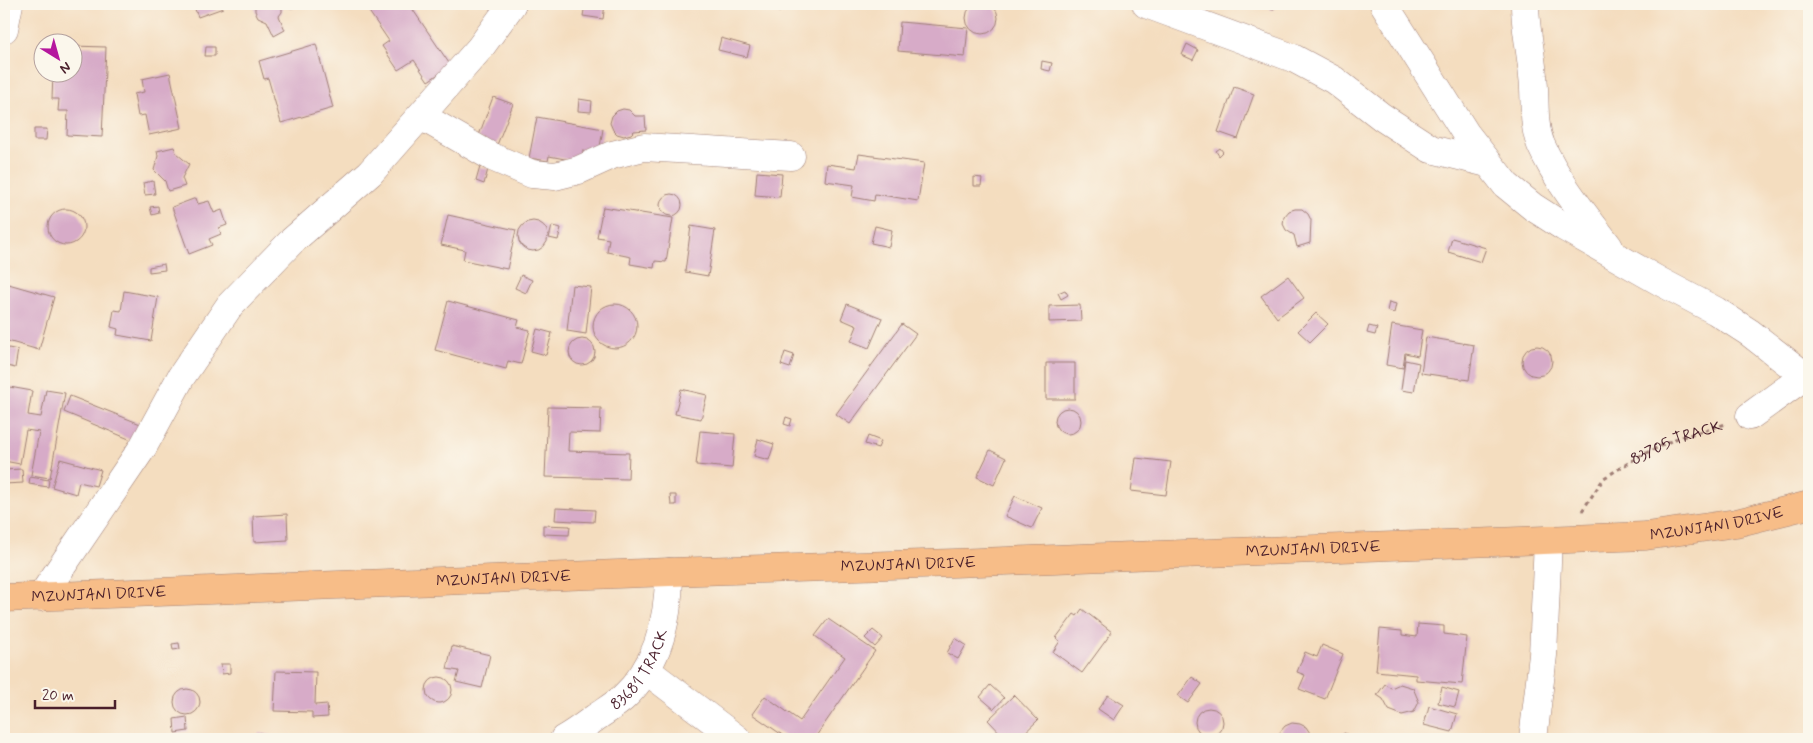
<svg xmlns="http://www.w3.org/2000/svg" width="1813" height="743" font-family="Mynerve,sans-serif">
	<rect width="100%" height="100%" fill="#fbf7ec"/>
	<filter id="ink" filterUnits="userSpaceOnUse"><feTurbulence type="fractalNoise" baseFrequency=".02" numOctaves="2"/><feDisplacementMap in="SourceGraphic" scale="10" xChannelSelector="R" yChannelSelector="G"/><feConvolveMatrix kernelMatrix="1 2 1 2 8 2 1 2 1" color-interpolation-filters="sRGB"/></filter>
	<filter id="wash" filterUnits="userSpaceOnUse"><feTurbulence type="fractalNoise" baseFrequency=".0096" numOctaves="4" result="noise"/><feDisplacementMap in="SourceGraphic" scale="20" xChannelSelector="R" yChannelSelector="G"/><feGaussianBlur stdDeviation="1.12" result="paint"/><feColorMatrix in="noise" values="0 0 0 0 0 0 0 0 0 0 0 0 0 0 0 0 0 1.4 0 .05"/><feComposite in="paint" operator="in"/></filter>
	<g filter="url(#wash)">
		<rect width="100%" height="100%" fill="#f4ddbf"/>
		<g id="blocks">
			<path fill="#d7abc8" d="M966 18a16 16 0 1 1 32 0a16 16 0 1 1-32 0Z
				M 193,4 L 221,4 L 223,8 L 198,17 Z
				M 255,4 L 303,4 L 292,8 L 282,5 L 282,12 L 279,16 L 285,30 L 274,36 L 267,21 L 258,17 L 255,11 Z
				M 378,4 L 409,4 L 451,66 L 428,81 L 414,60 L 398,70 L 382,46 L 389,41 L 368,10 Z
				M 585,4 L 605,4 L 603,19 L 583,16 Z
				M 746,4 L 782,4 L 780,12 L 745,5 Z
				M 1266,4 L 1280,4 L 1272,10 Z
				M 900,22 L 968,28 L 965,57 L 898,51 Z
				M 721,38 L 750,46 L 747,57 L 718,50 Z
				M 316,44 L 333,108 L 281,123 L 268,78 L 264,79 L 259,61 Z
				M 1187,44 L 1198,50 L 1193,60 L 1182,55 Z
				M 72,46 L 106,47 L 102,137 L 67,135 L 68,111 L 58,111 L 59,99 L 52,99 L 53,74 L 60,75 L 60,72 L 72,72 Z
				M 206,47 L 215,47 L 215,56 L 205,56 Z
				M 1042,61 L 1052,63 L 1050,71 L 1041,69 Z
				M 170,73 L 182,128 L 149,135 L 145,115 L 138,116 L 134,94 L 144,92 L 142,79 Z
				M 1234,87 L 1254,94 L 1238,139 L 1218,132 Z
				M 493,97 L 513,104 L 497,145 L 478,138 Z
				M 579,99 L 592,101 L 591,112 L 578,111 Z
				M 623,109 L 629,110 L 635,116 L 645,116 L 646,130 L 634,131 L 631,134 L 624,136 L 617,134 L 613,130 L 610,123 L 612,116 L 617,111 Z
				M 537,117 L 603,129 L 599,153 L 583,151 L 581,162 L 549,156 L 548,161 L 529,158 Z
				M 34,129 L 47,129 L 46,140 L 34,140 Z
				M 174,147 L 176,153 L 189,164 L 182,178 L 185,186 L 168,191 L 165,181 L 154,170 L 158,156 L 157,151 Z
				M 1220,148 L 1223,152 L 1219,156 L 1216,151 Z
				M 859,154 L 924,163 L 918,201 L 875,194 L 874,201 L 852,197 L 854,185 L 825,181 L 827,164 L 856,168 Z
				M 480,167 L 488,169 L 484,184 L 476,181 Z
				M 757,172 L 782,174 L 780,197 L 755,195 Z
				M 974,177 L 982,178 L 981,186 L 974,186 Z
				M 153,181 L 155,194 L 145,195 L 143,183 Z
				M660 205a11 11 0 1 1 22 0a11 11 0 1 1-22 0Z
				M 196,198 L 198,204 L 209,201 L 214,213 L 222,210 L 227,225 L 219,228 L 221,234 L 209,239 L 212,245 L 189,254 L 172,207 Z
				M 158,206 L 159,213 L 152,215 L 150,207 Z
				M 603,207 L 673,218 L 666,262 L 655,261 L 654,268 L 630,264 L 631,257 L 607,252 L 609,239 L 597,237 Z
				M48 227a18 18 0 1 1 36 0a18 18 0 1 1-36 0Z
				M 1295,209 L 1302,209 L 1308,214 L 1311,220 L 1310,243 L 1297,247 L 1294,235 L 1286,230 L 1283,224 L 1284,217 L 1289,211 Z
				M 448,215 L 516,230 L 507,269 L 463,260 L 465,250 L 441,245 Z
				M518 236a15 15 0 1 1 30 0a15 15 0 1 1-30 0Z
				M 552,226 L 561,228 L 558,240 L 549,238 Z
				M 691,226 L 715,230 L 708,276 L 685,272 Z
				M 875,226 L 892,230 L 889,247 L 871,243 Z
				M 1452,238 L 1486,248 L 1481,262 L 1448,252 Z
				M 164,264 L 165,270 L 149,272 L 149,267 Z
				M 521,275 L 532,280 L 526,293 L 515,288 Z
				M 1288,276 L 1304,298 L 1277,318 L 1261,296 Z
				M 5,283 L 54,297 L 39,350 L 4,340 Z
				M 572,285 L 591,287 L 586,334 L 567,331 Z
				M 1065,290 L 1068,295 L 1061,299 L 1058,293 Z
				M 124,291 L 158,297 L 151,341 L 117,335 L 118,329 L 111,327 L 114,310 L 121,311 Z
				M 448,301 L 519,320 L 517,327 L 530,330 L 521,364 L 508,361 L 506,369 L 435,350 Z
				M 1389,302 L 1396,304 L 1394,313 L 1387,311 Z
				M 847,304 L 882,318 L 869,348 L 851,341 L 857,326 L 841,319 Z
				M593 326a22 22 0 1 1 44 0a22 22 0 1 1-44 0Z
				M 1080,305 L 1081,321 L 1049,322 L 1049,306 Z
				M 1316,313 L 1328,324 L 1310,342 L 1298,331 Z
				M 902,324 L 916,334 L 850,424 L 836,414 Z
				M 1392,325 L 1422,330 L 1418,356 L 1405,353 L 1403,368 L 1386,365 Z
				M 1369,326 L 1377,328 L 1375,335 L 1367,333 Z
				M 537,329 L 552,333 L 546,355 L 531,351 Z
				M 1426,337 L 1474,345 L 1469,380 L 1421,373 Z
				M569 352a13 13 0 1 1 26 0a13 13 0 1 1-26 0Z
				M1522 361a15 15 0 1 1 30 0a15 15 0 1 1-30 0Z
				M 4,347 L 18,350 L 15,368 L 4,365 Z
				M 785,352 L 794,355 L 790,368 L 781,365 Z
				M 1405,360 L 1419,363 L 1414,392 L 1401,390 Z
				M 1046,363 L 1075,363 L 1075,399 L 1046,399 Z
				M 4,386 L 32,391 L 28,415 L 41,417 L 46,390 L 65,393 L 50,478 L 31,475 L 39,432 L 26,430 L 20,464 L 4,461 Z
				M 681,389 L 707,395 L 701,419 L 675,414 Z
				M 70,396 L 148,427 L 141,444 L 64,412 Z
				M 548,407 L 601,408 L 600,433 L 569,432 L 568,451 L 629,453 L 628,479 L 545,477 Z
				M1055 421a13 13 0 1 1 26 0a13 13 0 1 1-26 0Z
				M 786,417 L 792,419 L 790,426 L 784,424 Z
				M 700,431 L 735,434 L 732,468 L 696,465 Z
				M 868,436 L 881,441 L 878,448 L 865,444 Z
				M 758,439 L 774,444 L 769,460 L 754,456 Z
				M 990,450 L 1006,458 L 994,485 L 977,477 Z
				M 1136,458 L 1171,462 L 1166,495 L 1131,491 Z
				M 60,459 L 101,470 L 96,486 L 79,482 L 76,494 L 52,487 Z
				M 22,469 L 23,483 L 4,484 L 4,470 Z
				M 30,477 L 49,480 L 48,487 L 29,484 Z
				M 670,495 L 676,495 L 676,505 L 671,505 Z
				M 1015,496 L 1042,508 L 1032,528 L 1005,516 Z
				M 556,508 L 595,510 L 594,522 L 555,520 Z
				M 287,514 L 288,540 L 254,542 L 253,516 Z
				M 543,525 L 570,526 L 569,535 L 543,534 Z
				M 1082,609 L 1112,632 L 1082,673 L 1053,652 L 1060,641 L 1056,638 L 1074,614 L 1077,616 Z
				M 828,619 L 875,651 L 814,739 L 788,739 L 752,714 L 765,696 L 800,721 L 845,657 L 815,636 Z
				M 1418,624 L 1444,626 L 1444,634 L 1467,637 L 1462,684 L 1416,680 L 1416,675 L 1376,671 L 1380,629 L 1402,631 L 1402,635 L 1417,637 Z
				M 873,630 L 883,638 L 875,647 L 865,638 Z
				M 955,638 L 966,645 L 958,659 L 947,653 Z
				M 179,643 L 180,649 L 173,650 L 172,644 Z
				M 1322,645 L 1343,654 L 1325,699 L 1299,689 L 1305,675 L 1297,672 L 1305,652 L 1317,657 Z
				M 452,646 L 490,655 L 482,688 L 456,682 L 459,671 L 447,669 Z
				M 221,664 L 230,664 L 230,673 L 222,674 Z
				M 276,671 L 316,672 L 315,705 L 327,704 L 328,717 L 312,718 L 312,712 L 274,711 Z
				M 1192,677 L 1202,684 L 1188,703 L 1178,696 Z
				M426 690a13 13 0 1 1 26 0a13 13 0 1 1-26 0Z
				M 1385,684 L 1391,688 L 1400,684 L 1413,688 L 1419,702 L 1414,712 L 1402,715 L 1389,710 L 1383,699 L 1377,695 Z
				M 990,685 L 1004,698 L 994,709 L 980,697 Z
				M 1442,687 L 1459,692 L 1455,707 L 1438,703 Z
				M174 702a13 13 0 1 1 26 0a13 13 0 1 1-26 0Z
				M 1014,695 L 1038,720 L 1018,739 L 1006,739 L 988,720 Z
				M 1108,695 L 1124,705 L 1114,720 L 1098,709 Z
				M 1429,706 L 1457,714 L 1452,732 L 1424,725 Z
				M1195 722a14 14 0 1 1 28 0a14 14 0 1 1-28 0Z
				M 187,717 L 188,731 L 175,733 L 174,719 Z
				M 1292,723 L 1300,724 L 1306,727 L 1310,733 L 1311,739 L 1278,739 L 1280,732 L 1285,726 Z
				M 259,733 L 270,735 L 269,739 L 258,739 Z
				M 1344,733 L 1358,739 L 1341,739 Z"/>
		</g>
	</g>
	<g filter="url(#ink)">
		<use href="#blocks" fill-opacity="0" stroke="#9f7e75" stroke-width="1"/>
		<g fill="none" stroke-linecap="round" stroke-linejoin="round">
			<defs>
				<g id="minor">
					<path d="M 1146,4 L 1293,58 L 1334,80 L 1382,117 L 1431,149 L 1487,163"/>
					<path d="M 1384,4 L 1466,134 L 1506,185 L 1533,207 L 1564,227 L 1661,282 L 1716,311 L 1750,333 L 1805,376"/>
					<path d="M 1525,4 C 1525,28 1531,52 1533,76 C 1536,99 1532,123 1541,145 C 1558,183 1585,215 1609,247"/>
					<path d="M 4,29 L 9,4"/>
					<path d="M 421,116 L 492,157 L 532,174 L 555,176 L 579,170 L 612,155 L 644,147 L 791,156"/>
					<path d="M 1750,416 L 1805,376 L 1809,377"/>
					<path d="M 41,597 L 143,447 L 181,377 L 230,305 L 292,241 L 370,173 L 480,48 L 512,4"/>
					<path d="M 646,670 L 737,739"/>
					<path id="s2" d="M 564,739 C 575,733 585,725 595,718 C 605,711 615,705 623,698 C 659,665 669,619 669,572"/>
					<path d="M 1533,739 L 1543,655 L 1548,540"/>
				</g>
				<g id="major">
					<path id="s3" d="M 4,598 L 669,572 L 954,563 L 1646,536 L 1736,523 L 1809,505"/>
				</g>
			</defs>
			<use href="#minor" stroke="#9f7e75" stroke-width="29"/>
			<use href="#major" stroke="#9f7e75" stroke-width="29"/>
			<path stroke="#9f7e75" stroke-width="3" stroke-dasharray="4 4" stroke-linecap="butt" id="s1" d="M 1582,511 L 1604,478 L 1638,457 L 1675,439 L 1726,424"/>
			<use href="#minor" stroke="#fff" stroke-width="28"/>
			<use href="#major" stroke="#f7bd88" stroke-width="28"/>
		</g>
	</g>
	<g text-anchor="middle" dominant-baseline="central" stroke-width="4.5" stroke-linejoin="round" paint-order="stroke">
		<g font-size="16" fill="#4a1f2b" stroke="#fbf7ec">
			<text stroke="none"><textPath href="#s1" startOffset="121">83705 TRACK</textPath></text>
			<text stroke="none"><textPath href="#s3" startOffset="1715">MZUNJANI DRIVE</textPath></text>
			<text stroke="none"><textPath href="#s3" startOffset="1310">MZUNJANI DRIVE</textPath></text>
			<text stroke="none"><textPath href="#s3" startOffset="905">MZUNJANI DRIVE</textPath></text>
			<text stroke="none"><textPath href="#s3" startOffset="500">MZUNJANI DRIVE</textPath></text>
			<text stroke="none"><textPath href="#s3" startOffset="95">MZUNJANI DRIVE</textPath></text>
			<text stroke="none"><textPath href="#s2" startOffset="105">83681 TRACK</textPath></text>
		</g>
	</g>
	<rect width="1813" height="743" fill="none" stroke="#fbf7ec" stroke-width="20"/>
	<g transform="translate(58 58) rotate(143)"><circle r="24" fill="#fbf7ec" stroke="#b4a19f"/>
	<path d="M0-4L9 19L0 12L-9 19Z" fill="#b5179e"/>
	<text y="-8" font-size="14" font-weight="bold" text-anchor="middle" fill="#4a1f2b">N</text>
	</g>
	<path d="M35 700v8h80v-8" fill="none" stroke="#4a1f2b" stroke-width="2.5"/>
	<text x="42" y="700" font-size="15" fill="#4a1f2b" stroke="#fbf7ec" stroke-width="4" paint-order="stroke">20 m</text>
</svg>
